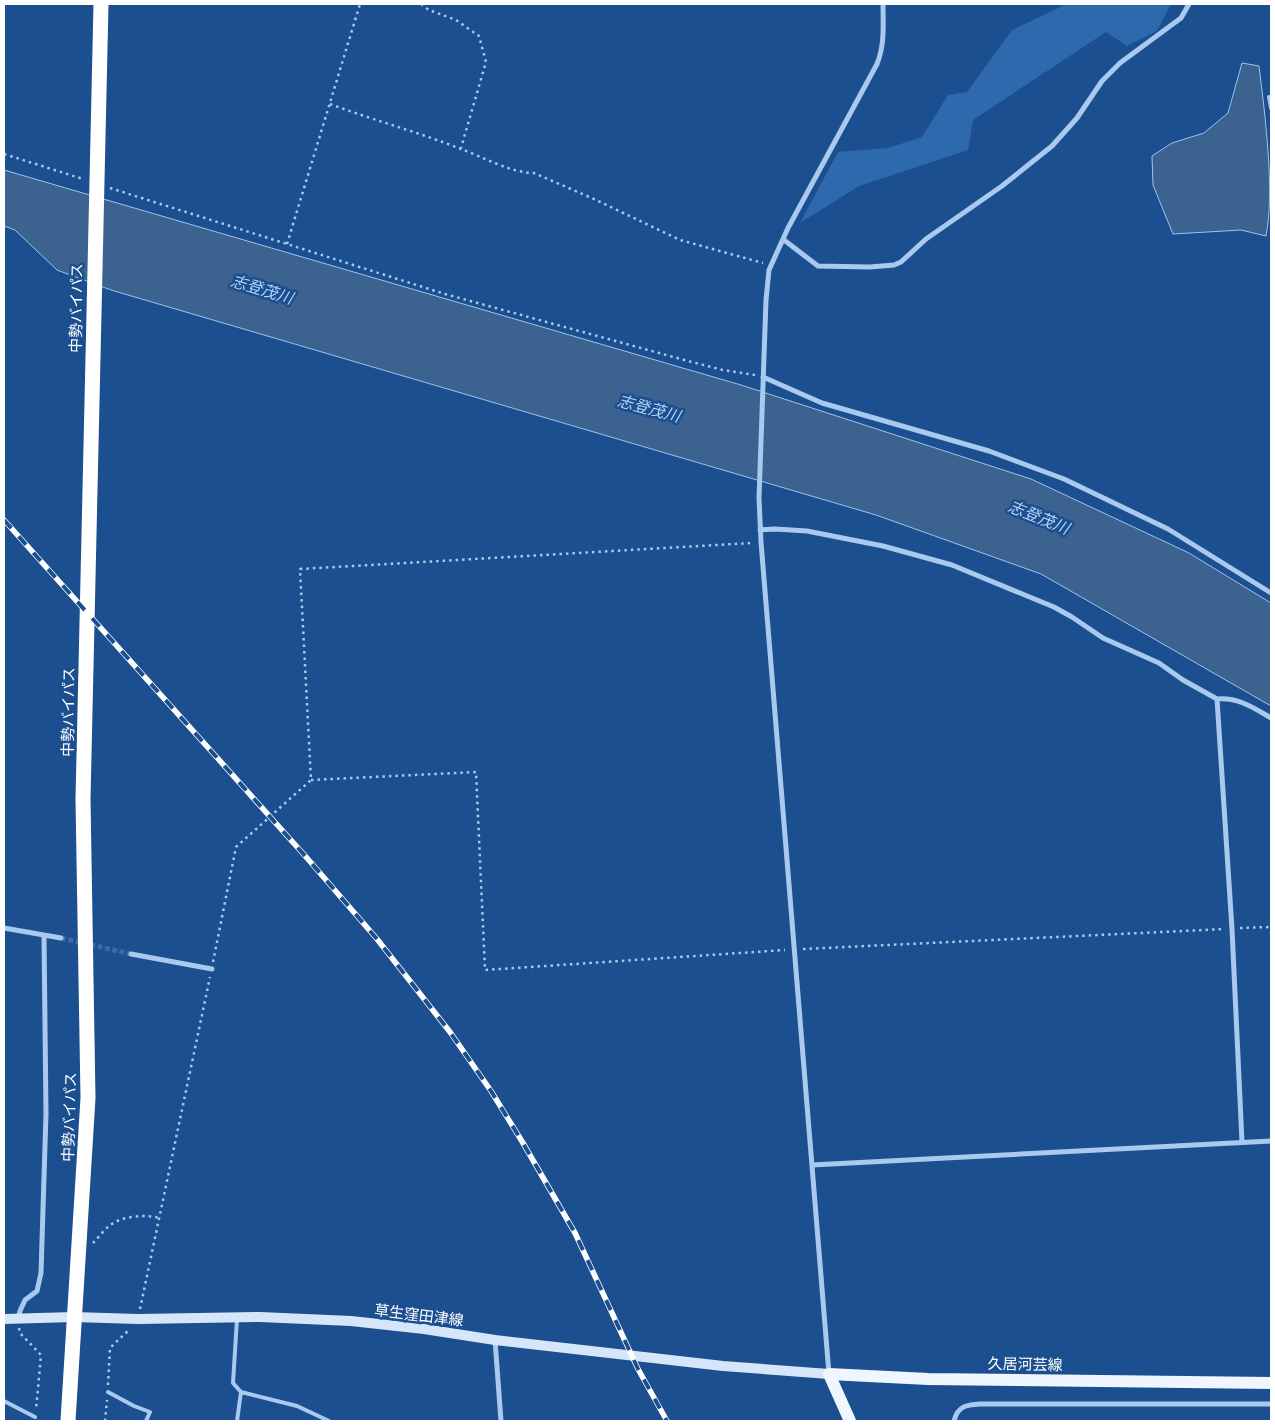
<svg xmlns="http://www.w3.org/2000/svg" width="1275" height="1425" font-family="Mulish,'Noto Sans JP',sans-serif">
	<rect width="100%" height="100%" fill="#1b4f8f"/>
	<path fill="#2e69ad" d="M 1067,4 L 1171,4 L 1157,31 L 1127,46 L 1106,32 L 973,120 L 968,150 L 859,186 L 800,223 L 838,152 L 888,148 L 922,137 L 948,95 L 967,92 L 1012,30 Z"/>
	<path fill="#3c6290" stroke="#9cc4f0" d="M 1242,63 L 1259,66 C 1265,115 1275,191 1266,236 L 1241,230 L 1173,234 L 1153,185 L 1152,156 L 1172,143 L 1204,133 L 1228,113 Z
		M 4,170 L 741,385 L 1031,479 L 1189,553 L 1271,603 L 1271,706 L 1041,574 L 876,515 L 111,290 L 57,270 L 15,230 L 4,226 Z"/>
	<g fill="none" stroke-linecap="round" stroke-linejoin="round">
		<path stroke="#3d69a0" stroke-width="5" stroke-dasharray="5 2.5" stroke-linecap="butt" d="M 61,938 L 131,954"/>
		<path stroke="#a9c9ee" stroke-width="2.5" stroke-dasharray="2.5 4" stroke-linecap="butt" d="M 421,4 L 429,10 L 456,20 L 479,36 L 486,62 L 461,148
			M 330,104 C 373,120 418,132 461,149 C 483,157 511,173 534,173 L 594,199 L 680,240 L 763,263
			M 4,154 L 83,179
			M 110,188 L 445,294 L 688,361 L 723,370 L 755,375
			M 287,244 L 360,4
			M 311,780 L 476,772 L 485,970 L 785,950
			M 1240,928 L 1271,927
			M 803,949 L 1225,929
			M 213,962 L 236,847 L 311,780 L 300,569 L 752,543
			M 93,1243 C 98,1238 103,1231 109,1226 C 121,1216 145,1214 159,1218
			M 140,1309 L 210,977
			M 19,1328 L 20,1333 L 41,1355 L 36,1410
			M 108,1385 L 110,1348 L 130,1329
			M 105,1421 L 107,1400"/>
		<path stroke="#a9c9ee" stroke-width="4" d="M 1269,97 L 1271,108
			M 237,1319 L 233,1383 L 241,1392 L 237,1421
			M 108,1392 L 134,1406 L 150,1412 L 146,1421
			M 241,1392 L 297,1406 L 329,1421
			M 4,1401 L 35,1417"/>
		<path stroke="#a9c9ee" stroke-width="5" d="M 784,240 L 818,266 L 870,267 L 894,265 L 901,262 L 926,239 L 1002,186 L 1052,146 L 1077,118 L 1102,81 L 1120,63 L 1181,18 L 1189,4
			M 763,377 L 822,403 L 989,451 L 1064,479 L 1168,529 L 1271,593
			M 760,530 L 775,529 L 807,531 L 883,546 L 952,565 L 1054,607 L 1072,617 L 1103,638 L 1159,663 L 1183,680 L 1217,699 L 1232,929 L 1242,1142
			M 1217,699 C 1238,697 1254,708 1271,718
			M 4,928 L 61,938
			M 131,954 L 212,969
			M 812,1165 L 1271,1141
			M 18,1320 L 20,1311 L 25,1300 L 37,1291 L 41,1273 L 46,1114 L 44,936
			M 495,1340 L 501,1421
			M 829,1374 L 761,542 L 759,498 L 766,300 L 769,270 L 788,228 L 877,64 C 885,44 883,25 883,4
			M 954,1421 C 958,1405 967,1405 982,1404 L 1271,1404"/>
		<path stroke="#d6e6fa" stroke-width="10" d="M 4,1319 L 74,1317 L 138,1319 L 260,1317 L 351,1321 L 424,1329 L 495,1340 L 723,1366 L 829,1374"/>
		<path stroke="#f0f6ff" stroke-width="12" d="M 850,1421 L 829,1374 L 928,1379 L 1271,1383"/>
		<path stroke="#fff" stroke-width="15" d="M 68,1421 L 88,1098 L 83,799 L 101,4"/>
		<defs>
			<path id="rail" d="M 4,520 L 307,858 L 377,939 L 450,1032 L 491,1091 L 523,1143 L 575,1233 L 638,1369 L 667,1421"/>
		</defs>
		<use href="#rail" stroke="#fff" stroke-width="5.5"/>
		<use href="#rail" stroke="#1b4f8f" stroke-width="4" stroke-dasharray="11" stroke-linecap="butt"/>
	</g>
	<g text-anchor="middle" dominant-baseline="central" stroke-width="5" stroke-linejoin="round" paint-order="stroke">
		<g font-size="15" fill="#fff" stroke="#1b4f8f">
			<text transform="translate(76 308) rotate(-89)">中勢バイパス</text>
			<text transform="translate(68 712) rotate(-89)">中勢バイパス</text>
			<text transform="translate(69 1117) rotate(-88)">中勢バイパス</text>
			<text transform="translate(419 1315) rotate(7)">草生窪田津線</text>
			<text transform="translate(1025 1364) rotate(1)">久居河芸線</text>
		</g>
		<g font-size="16" font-style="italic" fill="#b5d3f5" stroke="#1b4f8f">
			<text transform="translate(262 289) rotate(17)">志登茂川</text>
			<text transform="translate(649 408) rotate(15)">志登茂川</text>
			<text transform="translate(1039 517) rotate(22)">志登茂川</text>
		</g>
	</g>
	<rect width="1275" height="1425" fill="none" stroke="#ffffff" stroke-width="10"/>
</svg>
